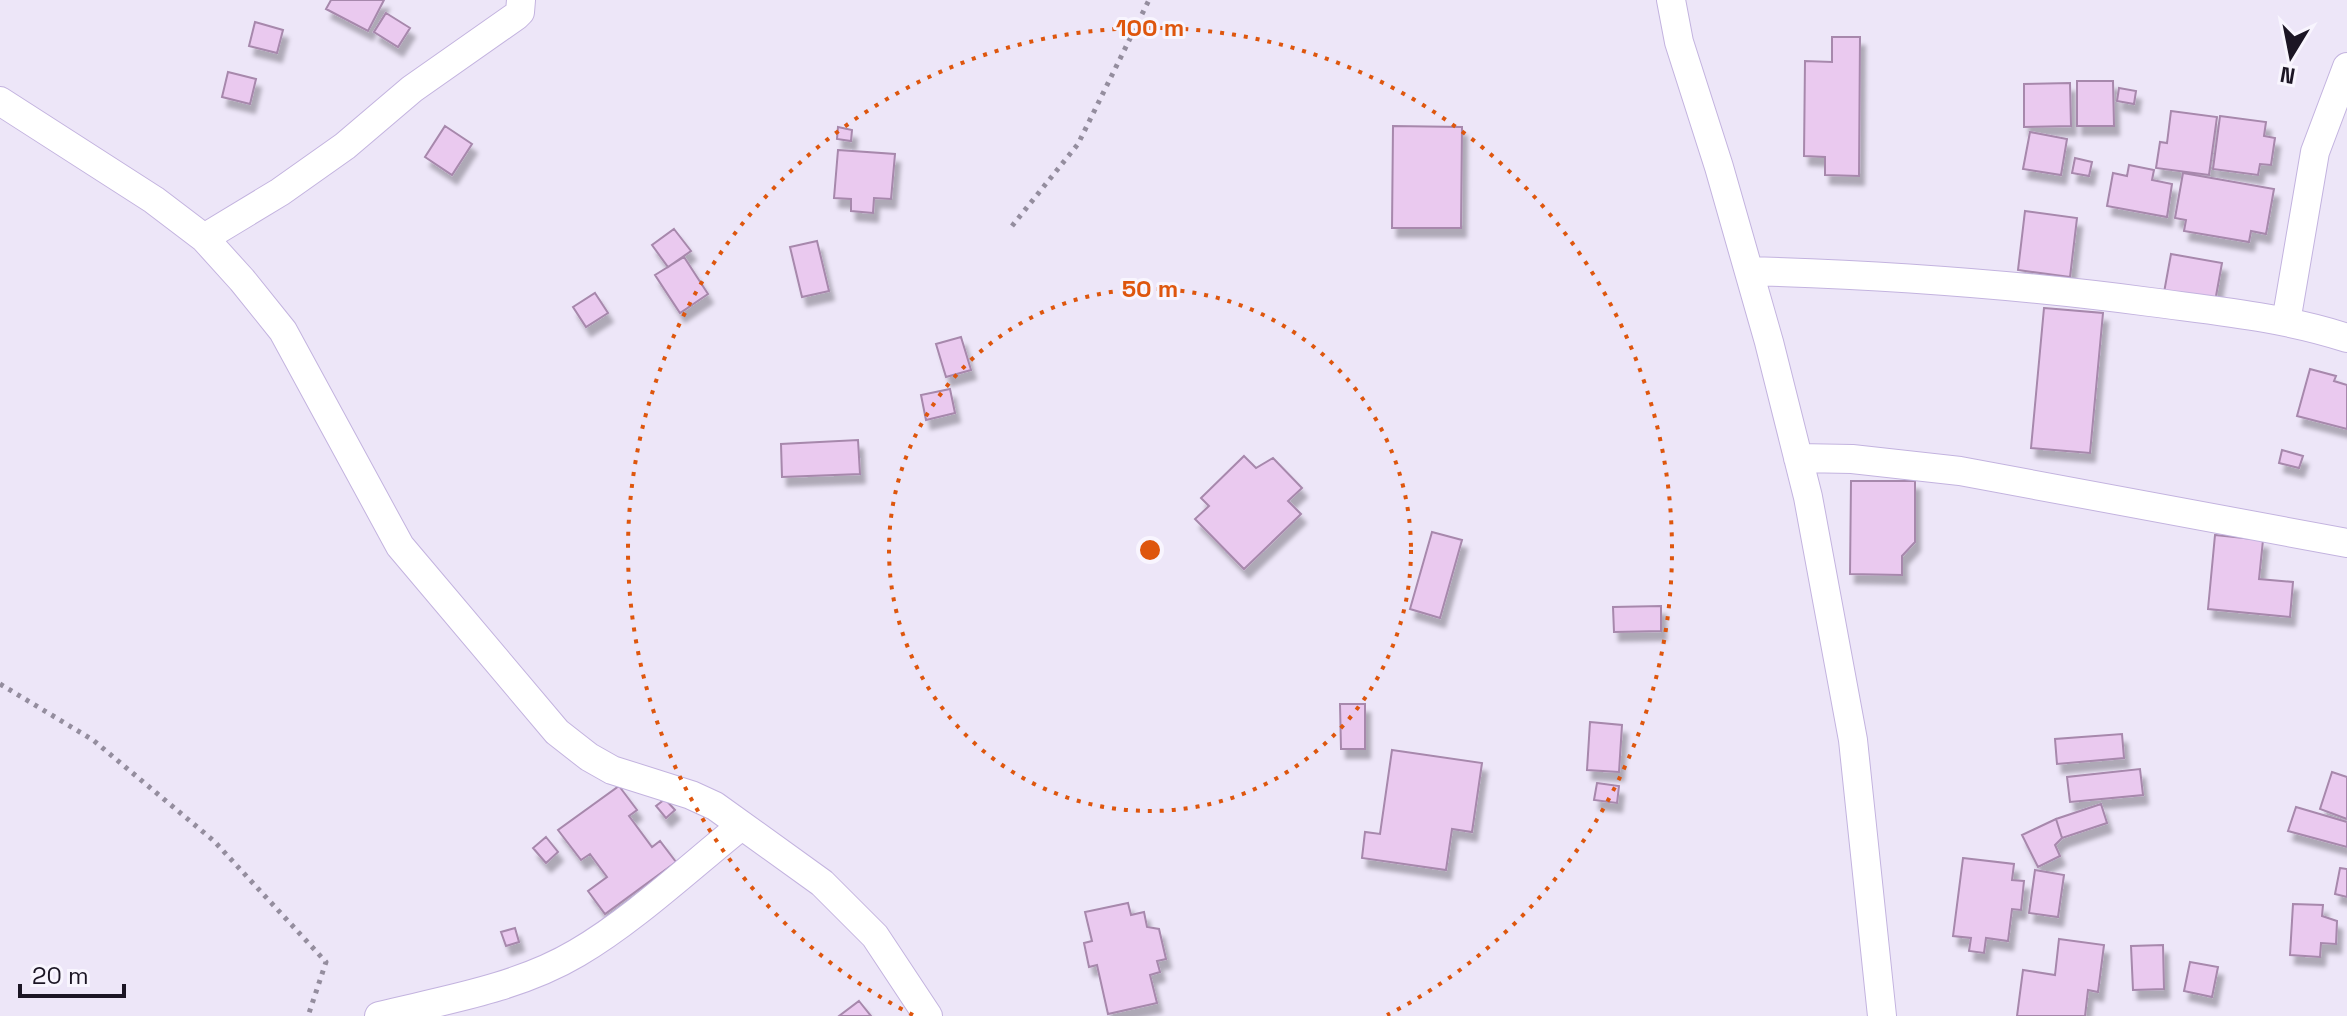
<svg xmlns="http://www.w3.org/2000/svg" width="2347" height="1016" font-family="'Space Grotesk',sans-serif">
	<defs>
		<filter id="shadow"><feDropShadow dx="5" dy="9" stdDeviation="2" flood-color="#0004"/></filter>
	</defs>
	<rect width="100%" height="100%" fill="#ede6f8"/>
	<path fill="#eac9ef" stroke="#a788ac" stroke-width="2" filter="url(#shadow)" d="M 331,0 L 384,0 L 368,31 L 326,9 Z
		M 386,13 L 410,28 L 398,47 L 374,32 Z
		M 255,22 L 283,30 L 277,53 L 249,46 Z
		M 1832,37 L 1860,37 L 1859,176 L 1825,175 L 1825,157 L 1804,156 L 1805,61 L 1832,62 Z
		M 228,72 L 256,79 L 250,104 L 222,97 Z
		M 2077,81 L 2113,81 L 2114,126 L 2077,126 Z
		M 2070,83 L 2071,126 L 2024,127 L 2024,84 Z
		M 2119,88 L 2136,91 L 2134,104 L 2117,101 Z
		M 2171,111 L 2217,117 L 2209,175 L 2156,168 L 2160,142 L 2167,143 Z
		M 2220,116 L 2266,122 L 2264,136 L 2275,138 L 2271,165 L 2260,164 L 2258,175 L 2213,169 Z
		M 445,126 L 472,144 L 452,175 L 425,157 Z
		M 1393,126 L 1462,127 L 1461,228 L 1392,228 Z
		M 838,127 L 852,130 L 851,141 L 837,139 Z
		M 2030,132 L 2067,139 L 2061,175 L 2023,169 Z
		M 838,150 L 895,154 L 891,199 L 874,198 L 873,213 L 851,211 L 851,199 L 834,198 Z
		M 2075,158 L 2092,162 L 2089,176 L 2072,173 Z
		M 2129,165 L 2154,170 L 2152,180 L 2172,184 L 2167,217 L 2107,206 L 2113,173 L 2127,176 Z
		M 2183,173 L 2274,189 L 2266,234 L 2251,231 L 2249,242 L 2184,231 L 2186,220 L 2175,218 Z
		M 2025,211 L 2077,218 L 2070,277 L 2018,270 Z
		M 674,229 L 691,251 L 668,267 L 652,245 Z
		M 817,241 L 829,291 L 802,297 L 790,247 Z
		M 2171,254 L 2222,263 L 2214,307 L 2163,298 Z
		M 684,257 L 708,294 L 680,313 L 655,275 Z
		M 595,293 L 608,313 L 586,327 L 573,307 Z
		M 2044,308 L 2103,313 L 2090,453 L 2031,448 Z
		M 961,337 L 971,370 L 946,377 L 936,344 Z
		M 2310,369 L 2336,376 L 2334,381 L 2347,385 L 2347,429 L 2297,416 Z
		M 950,389 L 955,413 L 926,420 L 921,395 Z
		M 858,440 L 860,474 L 782,477 L 781,444 Z
		M 2282,450 L 2303,456 L 2299,468 L 2279,463 Z
		M 1244,456 L 1256,468 L 1273,458 L 1302,488 L 1288,501 L 1301,514 L 1244,569 L 1195,519 L 1209,506 L 1201,498 Z
		M 1851,481 L 1915,481 L 1915,542 L 1902,556 L 1902,575 L 1850,574 Z
		M 1432,532 L 1462,540 L 1440,618 L 1410,609 Z
		M 2215,535 L 2263,540 L 2259,579 L 2293,582 L 2290,617 L 2208,609 Z
		M 1661,606 L 1661,631 L 1614,632 L 1613,607 Z
		M 1340,704 L 1365,704 L 1365,749 L 1341,749 Z
		M 1590,722 L 1622,725 L 1619,772 L 1587,770 Z
		M 2122,734 L 2124,758 L 2057,764 L 2055,739 Z
		M 1392,750 L 1482,763 L 1472,832 L 1452,829 L 1446,870 L 1362,858 L 1365,832 L 1380,834 Z
		M 2140,769 L 2143,795 L 2070,802 L 2067,777 Z
		M 2332,772 L 2347,777 L 2347,819 L 2320,809 Z
		M 1597,783 L 1619,786 L 1617,803 L 1594,800 Z
		M 619,786 L 637,810 L 629,816 L 652,847 L 660,841 L 676,862 L 605,914 L 588,891 L 607,877 L 590,854 L 581,860 L 558,830 Z
		M 665,799 L 675,810 L 666,818 L 656,806 Z
		M 2101,804 L 2107,823 L 2062,838 L 2056,819 Z
		M 2296,807 L 2347,822 L 2347,847 L 2288,831 Z
		M 2056,819 L 2062,838 L 2055,845 L 2060,856 L 2038,867 L 2022,835 Z
		M 546,837 L 558,852 L 546,863 L 533,848 Z
		M 1963,858 L 2014,864 L 2012,880 L 2024,881 L 2021,910 L 2012,909 L 2008,941 L 1986,938 L 1984,953 L 1969,951 L 1971,938 L 1953,936 Z
		M 2340,868 L 2347,869 L 2347,897 L 2335,894 Z
		M 2035,870 L 2064,875 L 2058,917 L 2029,913 Z
		M 1128,903 L 1131,915 L 1144,912 L 1147,927 L 1159,929 L 1166,959 L 1157,961 L 1160,972 L 1150,975 L 1157,1003 L 1108,1014 L 1097,965 L 1089,967 L 1084,943 L 1092,941 L 1085,912 Z
		M 2293,904 L 2323,905 L 2322,916 L 2337,921 L 2336,944 L 2321,943 L 2320,957 L 2290,955 Z
		M 515,928 L 519,942 L 506,946 L 501,932 Z
		M 2059,939 L 2104,945 L 2098,992 L 2088,990 L 2085,1016 L 2017,1016 L 2023,970 L 2055,975 Z
		M 2163,945 L 2164,989 L 2133,990 L 2131,946 Z
		M 2190,962 L 2218,967 L 2212,997 L 2184,991 Z
		M 859,1001 L 871,1016 L 839,1016 Z"/>
	<g fill="none" stroke-linecap="round" stroke-linejoin="round">
		<defs>
			<path id="minor" d="M 1671,0 L 1679,42 L 1719,167 L 1769,342 L 1808,497 L 1853,740 L 1882,1016
				M 0,101 L 154,200 L 204,238 L 242,280 L 283,331 L 400,546 L 557,732 L 589,757 L 612,770 L 691,795 L 715,806 L 822,883 L 875,936 L 928,1016
				M 204,238 L 280,192 L 345,146 L 412,89 L 516,16 L 520,12 L 521,0
				M 1749,271 C 1883,275 2016,284 2150,302 C 2216,311 2283,317 2347,338
				M 2286,322 L 2315,152 L 2347,67
				M 1798,458 L 1852,459 L 1960,471 L 2347,543
				M 379,1016 C 445,1000 518,988 577,953 C 632,921 690,867 741,826"/>
		</defs>
		<use href="#minor" stroke="#c3b3df" stroke-width="30"/>
		<path stroke="#948d9e" stroke-width="5" stroke-dasharray="4 6" stroke-linecap="butt" d="M 1012,226 L 1078,144 L 1149,0
			M 0,684 L 93,740 L 214,841 L 326,962 L 308,1016"/>
		<use href="#minor" stroke="#fff" stroke-width="28"/>
	</g>
	<g fill="none" stroke="#de560d" stroke-width="4" stroke-dasharray="4 8">
		<circle cx="1150" cy="550" r="261"/>
		<path d="M913 1015A522 522 0 1 1 1387 1015"/>
	</g>
	<circle cx="1150" cy="550" r="12" fill="#de560d" stroke="#f8f5fe" stroke-width="4"/>
	<g font-size="24" text-anchor="middle" font-weight="bold" fill="#de560d" stroke="#f8f5fe" stroke-width="6" stroke-linejoin="round" paint-order="stroke">
		<text x="1150" y="36">100 m</text>
		<text x="1150" y="297">50 m</text>
	</g>
	<g transform="translate(2291 56) rotate(190)" stroke="#f8f5fe" stroke-width="6" paint-order="stroke">
	<path d="M0-6L14 30L0 20L-14 30Z" fill="#1b1524"/>
	<text y="-12" font-size="22" font-weight="bold" text-anchor="middle" fill="#1b1524">N</text>
	</g>
	<path d="M20 984v12h104v-12" fill="none" stroke="#1b1524" stroke-width="4"/>
	<text x="32" y="984" font-size="24" fill="#1b1524" stroke="#f8f5fe" stroke-width="6" paint-order="stroke">20 m</text>
</svg>
